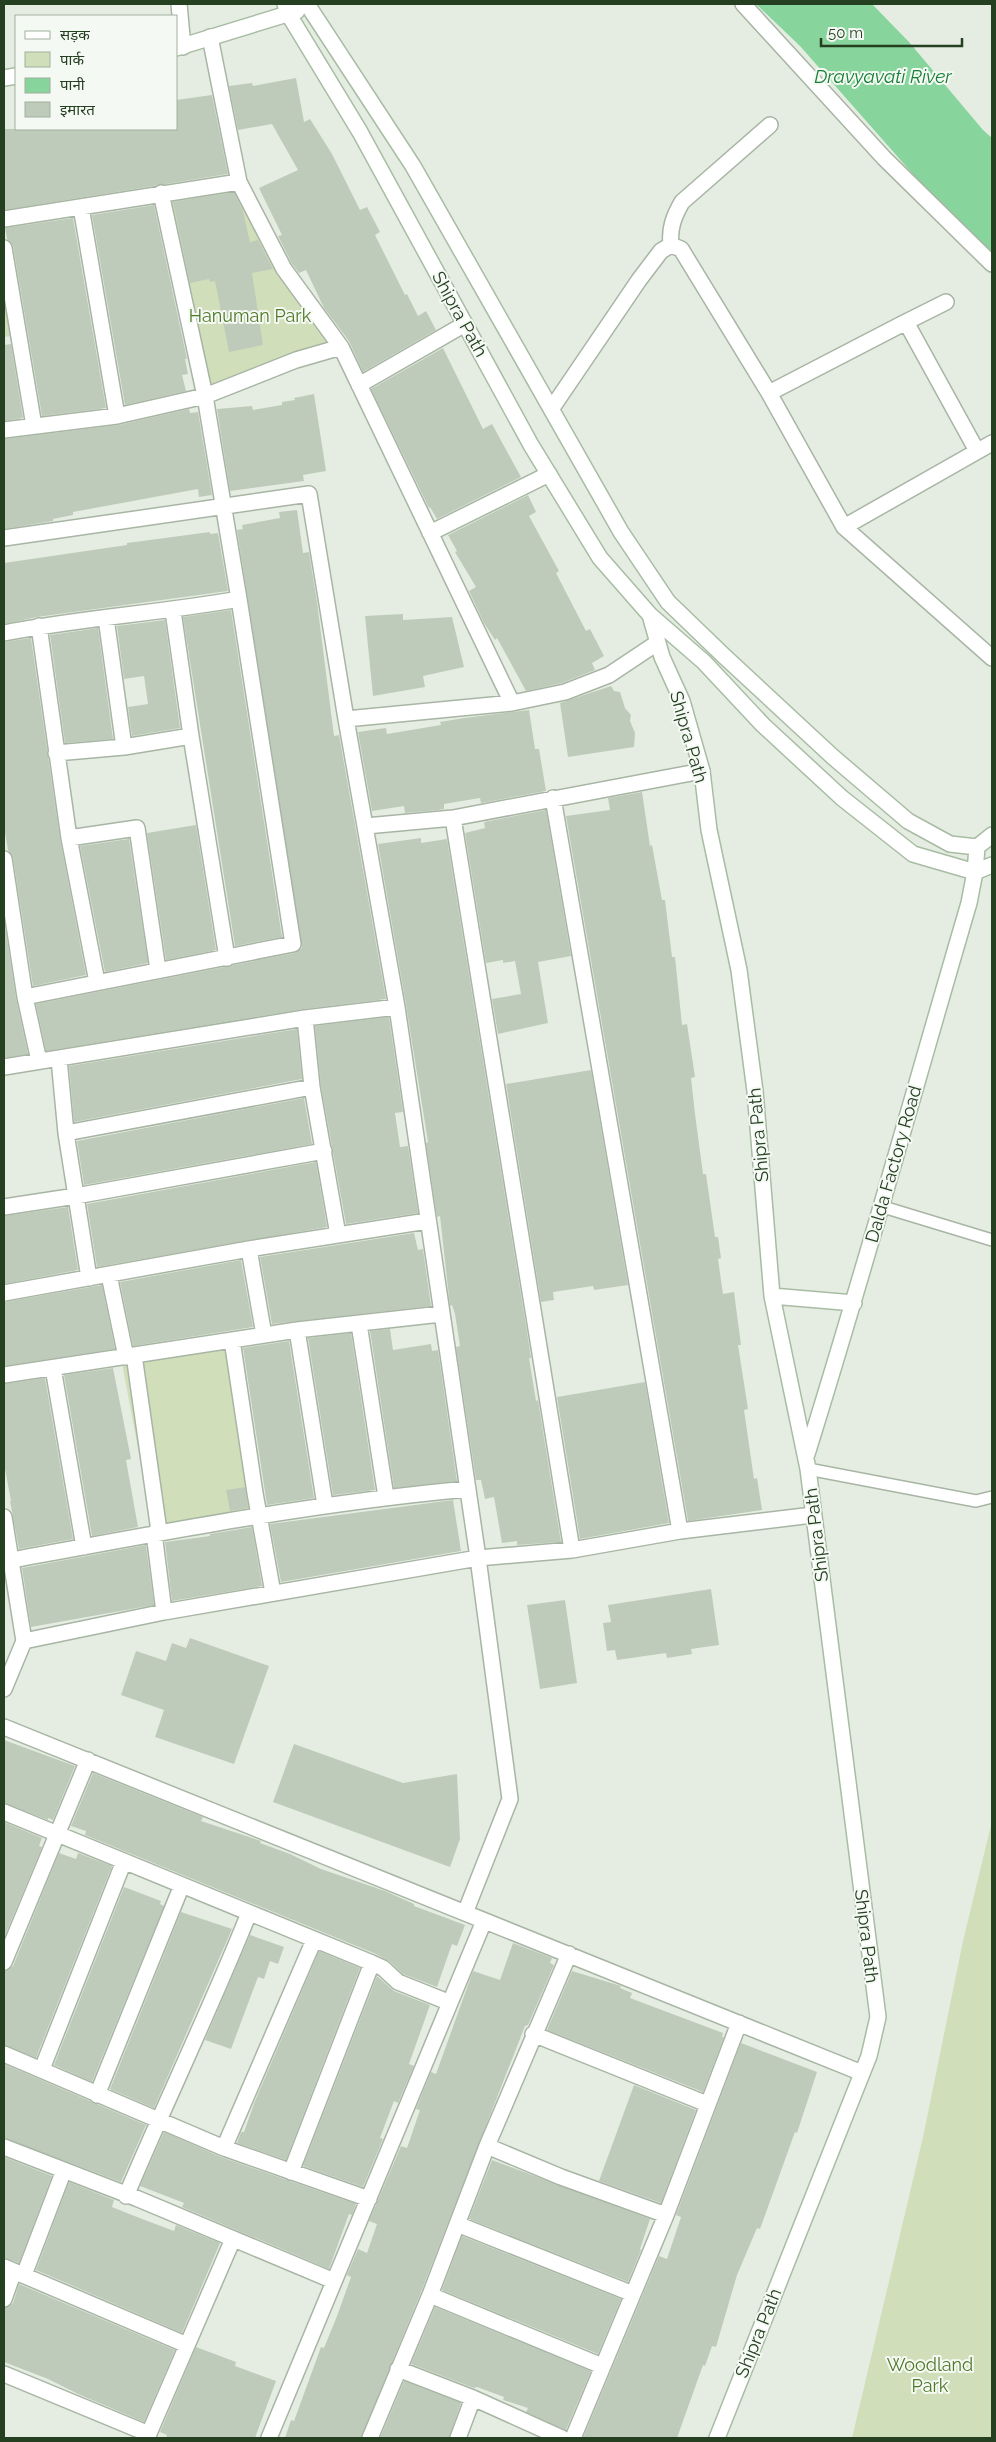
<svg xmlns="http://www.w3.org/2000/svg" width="996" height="2442" font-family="Raleway,'Noto Sans Devanagari',sans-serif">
	<rect width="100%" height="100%" fill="#e5ede2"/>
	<path fill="#d0dfba" d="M 239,182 L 341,347 L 205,396 L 161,193 Z
		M 4,248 L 18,335 L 4,337 Z
		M 241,1338 L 265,1514 L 154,1533 L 121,1358 Z
		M 992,1821 L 992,2438 L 852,2438 L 923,2137 L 963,1941 Z"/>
	<path fill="#87d59d" d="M 756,4 L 872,4 L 909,42 L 983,130 L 992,138 L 992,252 L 949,215 L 800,46 Z"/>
	<path fill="#bfcbba" d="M 296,78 L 304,122 L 310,119 L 332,154 L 360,210 L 367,207 L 380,232 L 375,235 L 405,295 L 407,294 L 418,316 L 426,311 L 436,330 L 363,372 L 349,341 L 324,308 L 306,270 L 299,273 L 292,264 L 278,236 L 282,235 L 259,188 L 298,170 L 272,124 L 238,130 L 229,86 L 252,83 L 253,86 Z
		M 212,95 L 228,174 L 4,210 L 4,129 L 176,129 L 176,100 Z
		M 234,192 L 243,211 L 250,242 L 258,240 L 273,269 L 252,273 L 263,345 L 229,352 L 215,281 L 210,282 L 209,279 L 190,283 L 173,202 Z
		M 154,205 L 187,359 L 185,359 L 188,374 L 182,375 L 186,391 L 125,405 L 92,215 Z
		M 73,218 L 106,408 L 42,416 L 13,246 L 7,239 L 5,228 Z
		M 11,344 L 23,418 L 4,421 L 4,345 Z
		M 443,348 L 483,429 L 492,424 L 521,477 L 437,519 L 430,507 L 429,508 L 371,389 Z
		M 314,394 L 326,471 L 303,475 L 304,481 L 230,491 L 217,409 L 252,406 L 253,410 L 282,405 L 282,402 L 295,400 L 294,398 Z
		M 189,409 L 190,413 L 198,412 L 212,495 L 199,497 L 198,489 L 73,512 L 73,515 L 53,519 L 53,521 L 4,529 L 4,439 L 119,425 Z
		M 528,495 L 536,512 L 529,516 L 559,571 L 556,573 L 586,631 L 590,629 L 604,656 L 592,663 L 595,670 L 562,683 L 526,691 L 497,638 L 495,640 L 484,623 L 469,591 L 476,587 L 455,552 L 457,551 L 448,535 Z
		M 297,510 L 303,553 L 309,552 L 317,602 L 334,736 L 339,735 L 386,999 L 304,1009 L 46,1051 L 36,1004 L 295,953 L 302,948 L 237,530 L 243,529 L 242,525 L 280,518 L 279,512 Z
		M 210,532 L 210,534 L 218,533 L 228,591 L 37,617 L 4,624 L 4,563 L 127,545 L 127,543 Z
		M 231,610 L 282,937 L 235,946 L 183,617 Z
		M 403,614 L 403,620 L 452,617 L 464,667 L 423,676 L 425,687 L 373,696 L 365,616 Z
		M 165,620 L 180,728 L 132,736 L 128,707 L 148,704 L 144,676 L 124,679 L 117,626 Z
		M 98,628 L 113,739 L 65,743 L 50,635 Z
		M 31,638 L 60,839 L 86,975 L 33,986 L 13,858 L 8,850 L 4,827 L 4,642 Z
		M 611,686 L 614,691 L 620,692 L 625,708 L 631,715 L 630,721 L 635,733 L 634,747 L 568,757 L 560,703 Z
		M 529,710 L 535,749 L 539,749 L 546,791 L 481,803 L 480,798 L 444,804 L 444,809 L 438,810 L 405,813 L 404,806 L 372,811 L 358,732 L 386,728 L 387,734 L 441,725 L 440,722 L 464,718 Z
		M 642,792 L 650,846 L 652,845 L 662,900 L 665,900 L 672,957 L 675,957 L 682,1025 L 687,1024 L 695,1077 L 691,1078 L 695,1114 L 703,1174 L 706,1174 L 715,1237 L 718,1237 L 721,1258 L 718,1259 L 723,1294 L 734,1292 L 741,1345 L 738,1345 L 748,1409 L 744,1410 L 754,1479 L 757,1478 L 762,1510 L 688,1521 L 566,816 L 610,810 L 608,798 Z
		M 546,810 L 571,956 L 538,962 L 548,1023 L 498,1034 L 492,999 L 521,994 L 515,961 L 503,963 L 503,960 L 486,963 L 465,833 L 485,828 L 484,822 Z
		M 196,825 L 216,950 L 166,960 L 147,833 Z
		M 421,838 L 421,843 L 447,839 L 526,1325 L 531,1358 L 529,1358 L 536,1401 L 538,1400 L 561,1542 L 517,1545 L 517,1541 L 502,1543 L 494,1497 L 485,1499 L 481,1480 L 476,1480 L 456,1347 L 460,1346 L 455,1314 L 452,1305 L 450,1306 L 440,1216 L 437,1217 L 426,1143 L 428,1142 L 406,1005 L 378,844 Z
		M 129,839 L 148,963 L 105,972 L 80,846 Z
		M 4,920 L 16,998 L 28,1054 L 4,1058 Z
		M 389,1017 L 403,1112 L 395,1113 L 400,1147 L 408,1146 L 418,1213 L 346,1224 L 321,1086 L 315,1026 Z
		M 297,1029 L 302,1079 L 74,1122 L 69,1066 Z
		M 591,1070 L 628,1285 L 594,1290 L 593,1286 L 553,1292 L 554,1300 L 541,1302 L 506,1084 Z
		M 304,1098 L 312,1144 L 84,1185 L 77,1141 Z
		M 316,1162 L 327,1227 L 97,1267 L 87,1204 Z
		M 68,1207 L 78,1270 L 4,1284 L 4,1216 Z
		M 414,1233 L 418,1250 L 423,1249 L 431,1306 L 272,1324 L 260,1257 Z
		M 241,1260 L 253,1327 L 133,1346 L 120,1282 Z
		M 102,1285 L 115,1349 L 4,1366 L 4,1302 Z
		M 390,1329 L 393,1350 L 431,1344 L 432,1351 L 438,1350 L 457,1481 L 394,1488 L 370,1331 Z
		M 351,1333 L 375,1490 L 333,1495 L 308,1338 Z
		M 289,1341 L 314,1498 L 267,1505 L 243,1348 Z
		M 113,1368 L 131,1459 L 126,1460 L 138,1527 L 92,1536 L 64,1375 Z
		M 45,1378 L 73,1539 L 19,1549 L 10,1501 L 11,1501 L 5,1469 L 4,1469 L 4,1384 Z
		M 645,1382 L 669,1523 L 580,1539 L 557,1397 Z
		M 245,1487 L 248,1508 L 230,1511 L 226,1490 Z
		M 453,1500 L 461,1551 L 281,1582 L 270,1524 Z
		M 252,1527 L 262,1586 L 172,1601 L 165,1542 L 210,1536 L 210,1534 Z
		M 146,1545 L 154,1605 L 31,1627 L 22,1568 Z
		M 711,1589 L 719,1645 L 691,1649 L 692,1654 L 667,1658 L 666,1653 L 617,1660 L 615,1650 L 607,1651 L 603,1623 L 611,1622 L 608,1605 Z
		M 565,1600 L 577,1683 L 540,1689 L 527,1605 Z
		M 190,1638 L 269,1666 L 234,1764 L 155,1737 L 164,1710 L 121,1695 L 136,1651 L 166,1661 L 172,1643 L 186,1648 Z
		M 4,1740 L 75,1766 L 53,1820 L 48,1818 L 48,1820 L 4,1803 Z
		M 294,1744 L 403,1783 L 457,1774 L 460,1839 L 450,1867 L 273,1802 Z
		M 93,1773 L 203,1817 L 201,1821 L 261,1841 L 260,1843 L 290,1854 L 321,1869 L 385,1891 L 414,1904 L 414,1906 L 465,1925 L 457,1946 L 452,1944 L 437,1987 L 403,1974 L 389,1961 L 376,1954 L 85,1835 L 86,1831 L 71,1826 Z
		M 4,1822 L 42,1838 L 39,1846 L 42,1847 L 4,1938 Z
		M 59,1853 L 76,1859 L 78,1853 L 112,1866 L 36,2058 L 4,2045 L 4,1971 L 13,1966 Z
		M 124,1887 L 161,1901 L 160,1904 L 164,1906 L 92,2082 L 54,2065 Z
		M 181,1912 L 232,1929 L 154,2108 L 110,2089 Z
		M 250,1935 L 284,1947 L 278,1964 L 270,1961 L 264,1979 L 258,1977 L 231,2049 L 205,2040 Z
		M 513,1943 L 552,1958 L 550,1963 L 554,1965 L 528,2025 L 525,2026 L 421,2292 L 361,2438 L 285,2438 L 291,2420 L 294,2421 L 321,2347 L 324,2348 L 337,2316 L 351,2277 L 347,2275 L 358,2249 L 367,2253 L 377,2224 L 369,2221 L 401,2146 L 407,2148 L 420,2110 L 416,2109 L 431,2072 L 436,2074 L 473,1971 L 500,1980 Z
		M 319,1951 L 360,1968 L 286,2160 L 237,2143 L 241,2132 L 244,2132 L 255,2101 Z
		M 572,1971 L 621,1986 L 620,1988 L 632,1993 L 630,1998 L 723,2033 L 722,2037 L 724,2037 L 703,2092 L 547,2030 Z
		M 377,1976 L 394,1991 L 430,2005 L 409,2064 L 414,2066 L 398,2103 L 394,2101 L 380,2138 L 383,2139 L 363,2187 L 303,2166 Z
		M 741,2043 L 817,2072 L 797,2133 L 795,2132 L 760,2229 L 757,2228 L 737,2275 L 716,2347 L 712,2346 L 705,2366 L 703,2365 L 677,2438 L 583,2438 L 659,2256 L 667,2259 L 681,2217 L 676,2215 Z
		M 4,2064 L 146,2125 L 121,2182 L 4,2138 Z
		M 634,2085 L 696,2110 L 661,2203 L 599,2181 Z
		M 164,2132 L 221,2157 L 356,2204 L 352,2215 L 349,2214 L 329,2269 L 182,2207 L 184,2203 L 140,2186 Z
		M 4,2157 L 52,2176 L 19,2263 L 4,2258 Z
		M 492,2160 L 650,2219 L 640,2249 L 641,2250 L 628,2282 L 469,2219 Z
		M 69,2182 L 114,2200 L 112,2207 L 137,2217 L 174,2231 L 176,2225 L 220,2243 L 182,2333 L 36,2270 Z
		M 462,2236 L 621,2299 L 598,2354 L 442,2290 Z
		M 19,2284 L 175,2350 L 144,2422 L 78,2394 L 48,2379 L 4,2362 L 4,2308 L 13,2303 Z
		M 435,2307 L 591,2371 L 566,2430 L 526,2412 L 528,2408 L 503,2400 L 504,2397 L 477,2387 L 474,2388 L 411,2364 Z
		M 196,2347 L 236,2362 L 235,2366 L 276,2381 L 255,2438 L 166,2438 L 167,2435 L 160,2432 Z
		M 404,2381 L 461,2403 L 449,2438 L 380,2438 Z"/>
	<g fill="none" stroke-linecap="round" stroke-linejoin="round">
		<defs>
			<path id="lane" d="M 880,1206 L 992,1240
				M 808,1469 L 976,1501 L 992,1497"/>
			<path id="street" d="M 179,4 L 183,47
				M 743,4 L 884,158 L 992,264
				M 210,37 L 239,182 L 284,269 L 341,347 L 512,703
				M 81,207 L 117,416
				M 4,219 L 239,182
				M 671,245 C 669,228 674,216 682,202 L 770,125
				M 4,248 L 34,426
				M 906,322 L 946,302
				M 359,385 L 465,324
				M 769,393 L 906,322 L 977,451
				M 552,408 L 639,280 L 661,251 L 671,245 L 681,249 L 769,393 L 844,527 L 992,658
				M 4,430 L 117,416 L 205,396 L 161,193
				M 844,527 L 992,443
				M 430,533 L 549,474
				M 4,538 L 309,494 L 346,719 L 397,1007 L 478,1558 L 510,1799 L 465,1913
				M 239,599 L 205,396 L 296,360 L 341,347
				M 106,618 L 124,747
				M 39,626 L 69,838 L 97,982
				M 4,633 C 81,618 161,613 239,599 L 293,944 L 25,997
				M 346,719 L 512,703 L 565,692 L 609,675 L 657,643
				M 191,736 L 227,958
				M 56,753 L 124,747 L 191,736 L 173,611
				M 553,798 L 680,1531
				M 453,818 L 572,1550 L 680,1531 L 813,1515
				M 366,826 L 453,818 L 702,771
				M 69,838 L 137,828 L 158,970
				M 4,859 L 25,997 L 39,1061
				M 305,1018 L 312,1087 L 338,1235
				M 59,1059 L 66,1133 L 76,1196 L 324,1151
				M 4,1067 L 305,1018 L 397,1007
				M 66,1133 L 312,1087
				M 4,1207 L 76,1196 L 89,1278
				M 249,1249 L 264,1335
				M 109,1275 L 126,1357
				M 4,1293 L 249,1249 L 427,1221
				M 359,1324 L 386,1497
				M 297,1330 L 325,1505
				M 232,1340 L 255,1493 L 273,1593
				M 134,1355 L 159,1531
				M 53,1368 L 84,1547
				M 4,1375 L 297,1330 L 441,1314
				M 4,1517 L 24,1641 L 4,1689
				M 154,1533 L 164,1612
				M 12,1560 C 163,1532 314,1503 468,1489
				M 24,1641 L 164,1612 L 478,1558 L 572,1550
				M 4,1727 L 862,2073
				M 4,1812 L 372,1963 L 383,1968 L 398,1982 L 448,2002
				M 4,1962 L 88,1760
				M 533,2034 L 707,2104
				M 4,2054 L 224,2148 L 369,2199
				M 42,2069 L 124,1861
				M 97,2095 L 182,1885
				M 487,2146 L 561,2177 L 666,2215
				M 4,2147 L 136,2198 L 334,2281
				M 224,2148 L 314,1940
				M 291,2172 L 372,1963
				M 126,2196 C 166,2101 211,2008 249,1913
				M 457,2224 L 633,2294
				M 4,2267 L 187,2345
				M 24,2275 L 64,2170
				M 430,2295 L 602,2366
				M 4,2299 L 14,2271
				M 398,2369 L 473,2398 L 562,2438
				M 4,2374 L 149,2434
				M 147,2438 L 233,2239
				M 269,2438 L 484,1921
				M 370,2438 L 430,2295 L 487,2146 L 569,1954
				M 458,2438 L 473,2398
				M 573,2438 L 666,2215 L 739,2023"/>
			<path id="secondary" d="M 285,4 L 289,15 L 360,132 L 531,445 L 600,558 L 650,615 L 662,657 L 682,701 L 702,771 L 709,830 L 739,970 L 755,1091 L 772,1296 L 808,1469 L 878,2017 L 869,2056 L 717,2438
				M 307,4 L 413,166 L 621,532 L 668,602 L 724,656 L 833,757 L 908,821 L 950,844 L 977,847
				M 176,48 L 297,11
				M 4,78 L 16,76
				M 650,615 L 704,662 L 763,725 L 842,798 L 913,854 L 975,872
				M 975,872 L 992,865
				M 772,1296 L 854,1303
				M 807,1454 C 864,1272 915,1087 969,903 L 975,872 L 977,847 L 992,835"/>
		</defs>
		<use href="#lane" stroke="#a8b5a4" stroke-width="14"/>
		<use href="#street" stroke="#a8b5a4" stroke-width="18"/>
		<use href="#secondary" stroke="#a8bca3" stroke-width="18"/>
		<use href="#lane" stroke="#fff" stroke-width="11"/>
		<use href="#street" stroke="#fff" stroke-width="15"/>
		<use href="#secondary" stroke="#fff" stroke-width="15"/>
	</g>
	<g text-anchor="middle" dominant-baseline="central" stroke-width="4" stroke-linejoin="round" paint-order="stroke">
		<g font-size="18" fill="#253f21" stroke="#f5f9f3">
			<text transform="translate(460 314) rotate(61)">Shipra Path</text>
			<text transform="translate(689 737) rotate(74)">Shipra Path</text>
			<text transform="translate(758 1135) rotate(-95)">Shipra Path</text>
			<text transform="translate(893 1164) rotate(-74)">Dalda Factory Road</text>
			<text transform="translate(816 1535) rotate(-97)">Shipra Path</text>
			<text transform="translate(867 1936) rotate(83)">Shipra Path</text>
			<text transform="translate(758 2333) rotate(-68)">Shipra Path</text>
		</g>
		<g font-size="18" fill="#4f7929" stroke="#f5f9f3">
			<text x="250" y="315">Hanuman Park</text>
			<text x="930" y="2364">Woodland<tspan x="930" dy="21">Park</tspan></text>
		</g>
		<g font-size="19" font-style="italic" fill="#177f36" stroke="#f5f9f3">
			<text x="883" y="76">Dravyavati River</text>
		</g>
	</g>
	<rect width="996" height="2442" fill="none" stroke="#253f21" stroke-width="10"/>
	<rect x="15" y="15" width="162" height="115" fill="#f5f9f3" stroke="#a2af9f"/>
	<rect x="25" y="31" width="25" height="8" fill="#ffffff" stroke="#a2af9f"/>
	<text x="60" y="40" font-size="15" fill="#253f21">सड़क</text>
	<rect x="25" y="52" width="25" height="15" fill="#d0dfba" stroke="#a2af9f"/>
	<text x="60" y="65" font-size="15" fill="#253f21">पार्क</text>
	<rect x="25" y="78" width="25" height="15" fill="#87d59d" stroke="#a2af9f"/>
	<text x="60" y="90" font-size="15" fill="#253f21">पानी</text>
	<rect x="25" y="102" width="25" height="15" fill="#bfcbba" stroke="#a2af9f"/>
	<text x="60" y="115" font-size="15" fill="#253f21">इमारत</text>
	<path d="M821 38v8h141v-8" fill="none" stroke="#253f21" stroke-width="2.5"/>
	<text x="828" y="38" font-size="15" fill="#253f21" stroke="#f5f9f3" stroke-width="4" paint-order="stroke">50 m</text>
</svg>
